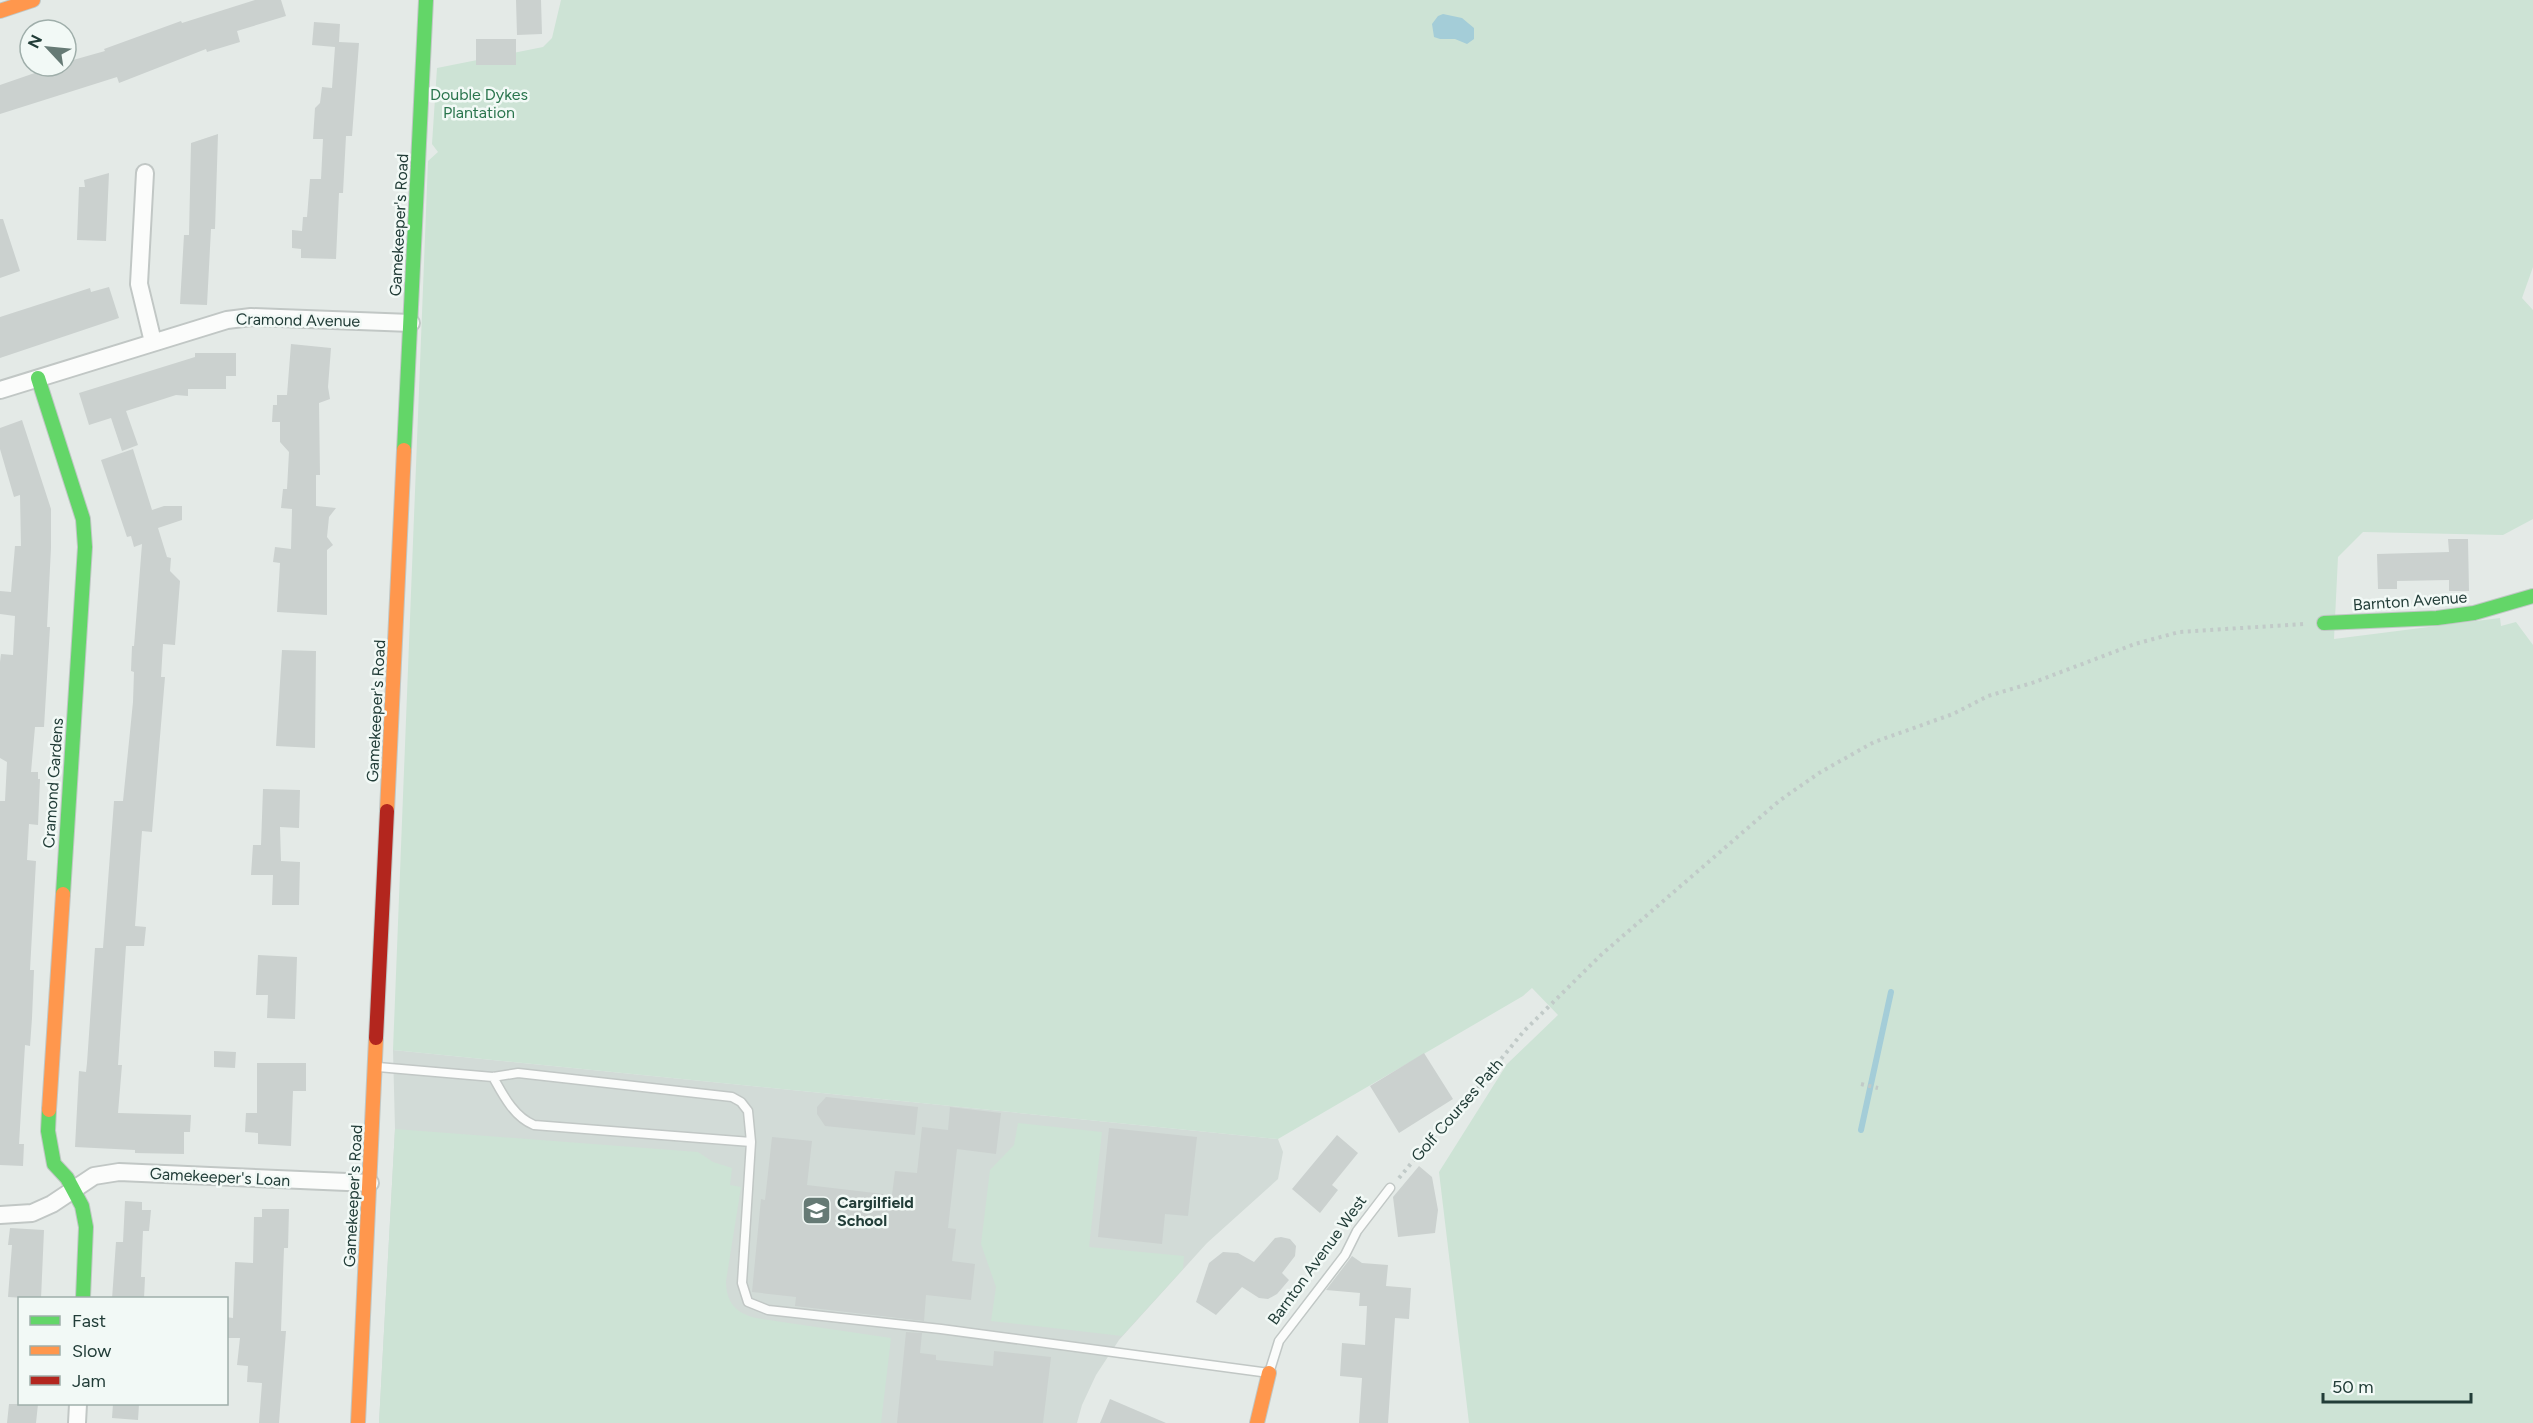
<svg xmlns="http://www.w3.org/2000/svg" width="2533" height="1423" font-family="Figtree,sans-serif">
	<rect width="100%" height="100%" fill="#e4eae7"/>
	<path fill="#d2dbd7" d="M 393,1050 L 1278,1139 L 1283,1152 L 1278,1179 L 1207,1243 L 1119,1340 L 1096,1375 L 1082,1405 L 1077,1423 L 379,1423 L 395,1129 Z"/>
	<path fill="#cde3d5" d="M 561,0 L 2533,0 L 2533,267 L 2522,298 L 2533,310 L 2533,519 L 2503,535 L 2363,532 L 2338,557 L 2334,639 L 2500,618 L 2501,626 L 2516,622 L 2533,645 L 2533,1423 L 1469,1423 L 1439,1172 L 1507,1064 L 1558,1015 L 1532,988 L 1523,996 L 1278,1139 L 393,1050 L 428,161 L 438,152 L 432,144 L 437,68 L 543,47 L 552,38 Z
		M 1018,1123 L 1102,1132 L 1089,1247 L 1184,1256 L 1183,1269 L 1122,1336 L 991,1321 L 996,1287 L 981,1244 L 990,1170 L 1014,1145 Z
		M 395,1129 L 698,1152 L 713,1162 L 732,1168 L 730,1185 L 741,1187 L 726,1281 C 726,1303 736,1313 756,1318 L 891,1338 L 881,1423 L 379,1423 Z"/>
	<path fill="#a4cdd8" d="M 1443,14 L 1462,18 L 1474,28 L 1474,39 L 1467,44 L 1455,39 L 1440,39 L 1434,37 L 1432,24 L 1438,16 Z"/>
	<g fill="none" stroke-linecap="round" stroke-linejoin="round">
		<path stroke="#a4cdd8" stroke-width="6" d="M 1861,1130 L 1891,992"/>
	</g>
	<path fill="#cbd1cf" d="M 255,0 L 281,0 L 286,16 L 237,31 L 240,42 L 207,52 L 206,49 L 119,83 L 117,77 L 0,114 L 0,85 L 55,66 L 66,66 L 66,62 L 105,51 L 104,49 L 181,21 L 182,23 Z
		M 516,0 L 541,0 L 542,34 L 517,35 Z
		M 314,22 L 340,24 L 339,42 L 359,43 L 352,136 L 346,136 L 343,193 L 339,193 L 336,259 L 301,258 L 301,249 L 292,248 L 292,230 L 302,231 L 303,217 L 307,217 L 310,179 L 321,179 L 323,139 L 313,139 L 315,108 L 320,103 L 322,87 L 332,88 L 335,47 L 312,45 Z
		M 476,39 L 516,39 L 516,65 L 476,65 Z
		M 218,134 L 215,229 L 211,229 L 207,305 L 180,304 L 184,235 L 189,235 L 191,143 Z
		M 109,173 L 106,241 L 77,240 L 79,187 L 85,187 L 84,180 Z
		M 0,219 L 3,219 L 20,271 L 0,278 Z
		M 109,287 L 119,318 L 0,358 L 0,317 L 90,288 L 91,292 Z
		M 291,344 L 331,348 L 328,387 L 330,399 L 319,403 L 320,475 L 316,475 L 316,506 L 336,508 L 329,517 L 327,537 L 333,545 L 327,550 L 327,615 L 277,612 L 280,563 L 273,562 L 275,547 L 291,549 L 292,509 L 281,508 L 283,489 L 287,489 L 289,452 L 280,442 L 280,422 L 272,422 L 273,405 L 277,405 L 277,395 L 287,395 Z
		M 195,353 L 236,353 L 236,376 L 226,376 L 226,389 L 188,389 L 188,396 L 176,395 L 126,411 L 138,445 L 122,451 L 111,418 L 89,425 L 79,393 L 195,357 Z
		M 22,420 L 51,509 L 51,548 L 47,627 L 50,627 L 44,727 L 35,727 L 31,772 L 38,772 L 38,779 L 40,779 L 38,825 L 29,824 L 27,860 L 36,861 L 30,970 L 34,970 L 32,1018 L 30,1046 L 25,1045 L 19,1144 L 24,1144 L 23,1166 L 0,1165 L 0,801 L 5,801 L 7,762 L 0,758 L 0,662 L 1,654 L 13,655 L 15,616 L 0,614 L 0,591 L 11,592 L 15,546 L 21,546 L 20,495 L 14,497 L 0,449 L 0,428 Z
		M 133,449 L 152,510 L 164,506 L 182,506 L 182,520 L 158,528 L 167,557 L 171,558 L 170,571 L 180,581 L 175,645 L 163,644 L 161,677 L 165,677 L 152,832 L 142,831 L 135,926 L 146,927 L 144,946 L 126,946 L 118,1065 L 122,1065 L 118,1113 L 191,1115 L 190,1132 L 184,1132 L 184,1154 L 135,1153 L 135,1150 L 75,1147 L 79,1071 L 86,1072 L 87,1063 L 95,948 L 103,948 L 114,801 L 123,801 L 133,702 L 134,672 L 131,671 L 132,646 L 134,646 L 142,544 L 134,547 L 131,536 L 127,537 L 101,460 Z
		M 2448,539 L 2468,539 L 2469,591 L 2449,591 L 2449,580 L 2397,581 L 2397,589 L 2378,589 L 2377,554 L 2449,552 Z
		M 282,650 L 316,651 L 315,748 L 276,746 Z
		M 263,789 L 300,790 L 299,828 L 280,827 L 281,861 L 300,862 L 299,905 L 272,905 L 273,875 L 251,875 L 253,845 L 261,845 Z
		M 258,955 L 297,957 L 295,1019 L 267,1018 L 268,995 L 256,995 Z
		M 214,1051 L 236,1052 L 235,1068 L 214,1067 Z
		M 1424,1053 L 1453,1099 L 1399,1133 L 1370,1086 Z
		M 257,1063 L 306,1063 L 306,1091 L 293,1091 L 291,1146 L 258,1144 L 258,1133 L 245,1132 L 246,1113 L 257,1113 Z
		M 826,1097 L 918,1107 L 915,1135 L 825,1126 L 817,1114 L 817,1107 Z
		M 950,1107 L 1001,1113 L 996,1154 L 957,1149 L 948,1228 L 956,1229 L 952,1261 L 975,1264 L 971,1300 L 926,1295 L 924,1321 L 795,1306 L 796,1297 L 752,1292 L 761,1199 L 765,1200 L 772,1137 L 812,1141 L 807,1185 L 892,1195 L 895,1171 L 917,1173 L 922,1127 L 948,1130 Z
		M 1109,1128 L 1197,1137 L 1188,1216 L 1165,1214 L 1162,1244 L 1098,1237 Z
		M 1337,1135 L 1358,1153 L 1332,1185 L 1338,1190 L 1320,1213 L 1292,1189 Z
		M 1419,1166 L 1432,1177 L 1438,1210 L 1435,1233 L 1398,1237 L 1393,1197 Z
		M 125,1201 L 142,1202 L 142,1210 L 151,1210 L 149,1231 L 143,1231 L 141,1277 L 145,1277 L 144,1299 L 112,1299 L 116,1242 L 123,1242 Z
		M 262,1209 L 289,1209 L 288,1248 L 284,1248 L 281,1331 L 286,1331 L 279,1423 L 259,1423 L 262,1383 L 247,1382 L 248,1366 L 237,1365 L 240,1338 L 226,1338 L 226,1317 L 233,1318 L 235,1262 L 253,1263 L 254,1217 L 262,1217 Z
		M 10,1228 L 44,1230 L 41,1299 L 8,1297 L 12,1245 L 8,1245 Z
		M 1281,1237 L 1290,1239 L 1296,1246 L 1295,1256 L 1282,1273 L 1289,1280 L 1277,1294 L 1268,1299 L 1259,1298 L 1242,1287 L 1216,1315 L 1196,1302 L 1209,1263 L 1223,1252 L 1238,1253 L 1254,1262 L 1275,1238 Z
		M 1352,1256 L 1362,1263 L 1388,1265 L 1386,1286 L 1411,1288 L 1409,1319 L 1395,1318 L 1388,1423 L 1359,1423 L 1362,1378 L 1340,1376 L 1342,1343 L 1365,1345 L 1367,1306 L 1359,1306 L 1360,1293 L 1326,1290 Z
		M 906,1332 L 922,1333 L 920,1353 L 936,1355 L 936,1360 L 993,1366 L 994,1351 L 1051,1357 L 1043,1423 L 897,1423 Z
		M 1110,1399 L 1166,1423 L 1100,1423 Z
		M 9,1404 L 38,1404 L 36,1423 L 7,1423 Z
		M 113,1404 L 139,1404 L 138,1420 L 112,1418 Z"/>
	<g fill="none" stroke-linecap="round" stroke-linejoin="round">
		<defs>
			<path id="lane" d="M 378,1067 L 493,1077 L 518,1073 L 732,1097 L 741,1102 L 748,1111 L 751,1142 L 742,1283 L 748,1302 L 768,1310 L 941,1329 L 1269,1373 L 1279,1341 L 1345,1255 L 1357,1231 L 1390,1188
				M 493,1077 C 503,1095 514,1117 534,1125 L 751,1142"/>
			<path id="street" d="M 145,173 L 139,284 L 153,342
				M 0,390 L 227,320 L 251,317 L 411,323
				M 0,1215 L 32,1213 L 52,1204 L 94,1176 L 119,1172 L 370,1183
				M 77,1423 L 78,1404"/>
			<path id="fast" d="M 38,378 L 83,519 L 85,547 L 63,894
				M 404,450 L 426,0
				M 2324,623 L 2437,618 L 2474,613 L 2533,596
				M 49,1110 L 48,1131 L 54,1164 L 67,1178 L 82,1206 L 86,1227 L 83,1298"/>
			<path id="slow" d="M 0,11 L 33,0
				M 387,811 L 404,450
				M 49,1110 L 63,894
				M 358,1423 L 376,1038
				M 1257,1423 L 1269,1373"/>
			<path id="jam" d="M 376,1038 L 387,811"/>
		</defs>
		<use href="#lane" stroke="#c1c7c5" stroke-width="11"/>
		<use href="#street" stroke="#c1c7c5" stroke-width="20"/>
		<use href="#fast" stroke="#c0c7c5" stroke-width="16"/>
		<use href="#slow" stroke="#c0c7c5" stroke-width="16"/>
		<use href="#jam" stroke="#c0c7c5" stroke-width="16"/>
		<path stroke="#c1cac8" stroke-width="4" stroke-dasharray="3 4.5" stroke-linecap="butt" d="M 1861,1084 L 1878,1088
			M 1399,1178 L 1428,1143 L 1438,1136 L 1524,1031 L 1602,954 L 1779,801 L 1819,773 L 1874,742 L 1953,714 L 1988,696 L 2032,683 L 2135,644 L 2179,632 L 2304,624"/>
		<use href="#lane" stroke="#fbfcfb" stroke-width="8"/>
		<use href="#street" stroke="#fbfcfb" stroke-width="16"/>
		<use href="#fast" stroke="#63d668" stroke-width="14"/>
		<use href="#slow" stroke="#ff974d" stroke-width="14"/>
		<use href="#jam" stroke="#b3261e" stroke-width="14"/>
	</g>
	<defs>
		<symbol id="school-square" viewBox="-11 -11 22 22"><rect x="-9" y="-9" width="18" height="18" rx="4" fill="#667a75" stroke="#f2f9f6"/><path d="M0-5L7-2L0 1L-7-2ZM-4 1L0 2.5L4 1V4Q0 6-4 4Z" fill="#fff"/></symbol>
	</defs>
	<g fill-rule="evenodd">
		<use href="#school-square" x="800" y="1194" width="33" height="33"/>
	</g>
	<g text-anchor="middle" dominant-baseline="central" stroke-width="5" stroke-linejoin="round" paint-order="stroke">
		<g font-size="16" fill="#2b754e" stroke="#f2f9f6">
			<text x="479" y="94">Double Dykes<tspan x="479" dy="18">Plantation</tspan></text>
		</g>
		<g font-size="16" fill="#223d38" stroke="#f2f9f6">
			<text transform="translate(399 225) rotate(-87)">Gamekeeper's Road</text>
			<text transform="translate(298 320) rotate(1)">Cramond Avenue</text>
			<text transform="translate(2410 601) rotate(-4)">Barnton Avenue</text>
			<text transform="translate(376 711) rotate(-87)">Gamekeeper's Road</text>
			<text transform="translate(53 783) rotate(-86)">Cramond Gardens</text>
			<text transform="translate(1457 1110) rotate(-49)">Golf Courses Path</text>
			<text transform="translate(220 1177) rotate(3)">Gamekeeper's Loan</text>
			<text transform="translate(353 1196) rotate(-87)">Gamekeeper's Road</text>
			<text transform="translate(1317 1260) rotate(-54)">Barnton Avenue West</text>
		</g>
		<g font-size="16" font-weight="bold" fill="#223d38" stroke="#f2f9f6" text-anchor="start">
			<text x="837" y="1202">Cargilfield<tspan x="837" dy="18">School</tspan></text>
		</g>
	</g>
	<rect x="18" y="1297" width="210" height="108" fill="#f2f9f6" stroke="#9faeaa" stroke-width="1.5"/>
	<rect x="30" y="1316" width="30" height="9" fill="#63d668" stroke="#9faeaa" stroke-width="1.5"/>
	<text x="72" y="1327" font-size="18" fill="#223d38">Fast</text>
	<rect x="30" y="1346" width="30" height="9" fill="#ff974d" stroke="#9faeaa" stroke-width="1.5"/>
	<text x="72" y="1357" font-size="18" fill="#223d38">Slow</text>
	<rect x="30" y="1376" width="30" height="9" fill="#b3261e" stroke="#9faeaa" stroke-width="1.5"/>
	<text x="72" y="1387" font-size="18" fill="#223d38">Jam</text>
	<g transform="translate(48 48) rotate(296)"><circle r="28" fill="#f2f9f6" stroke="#9faeaa" stroke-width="1.5"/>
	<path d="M0-4.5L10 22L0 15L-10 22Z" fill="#667a75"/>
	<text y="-9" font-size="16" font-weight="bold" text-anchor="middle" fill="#223d38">N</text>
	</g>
	<path d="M2323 1393v9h148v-9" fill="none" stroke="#223d38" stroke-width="3"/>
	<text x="2332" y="1393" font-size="18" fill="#223d38" stroke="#f2f9f6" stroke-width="4.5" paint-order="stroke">50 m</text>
</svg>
